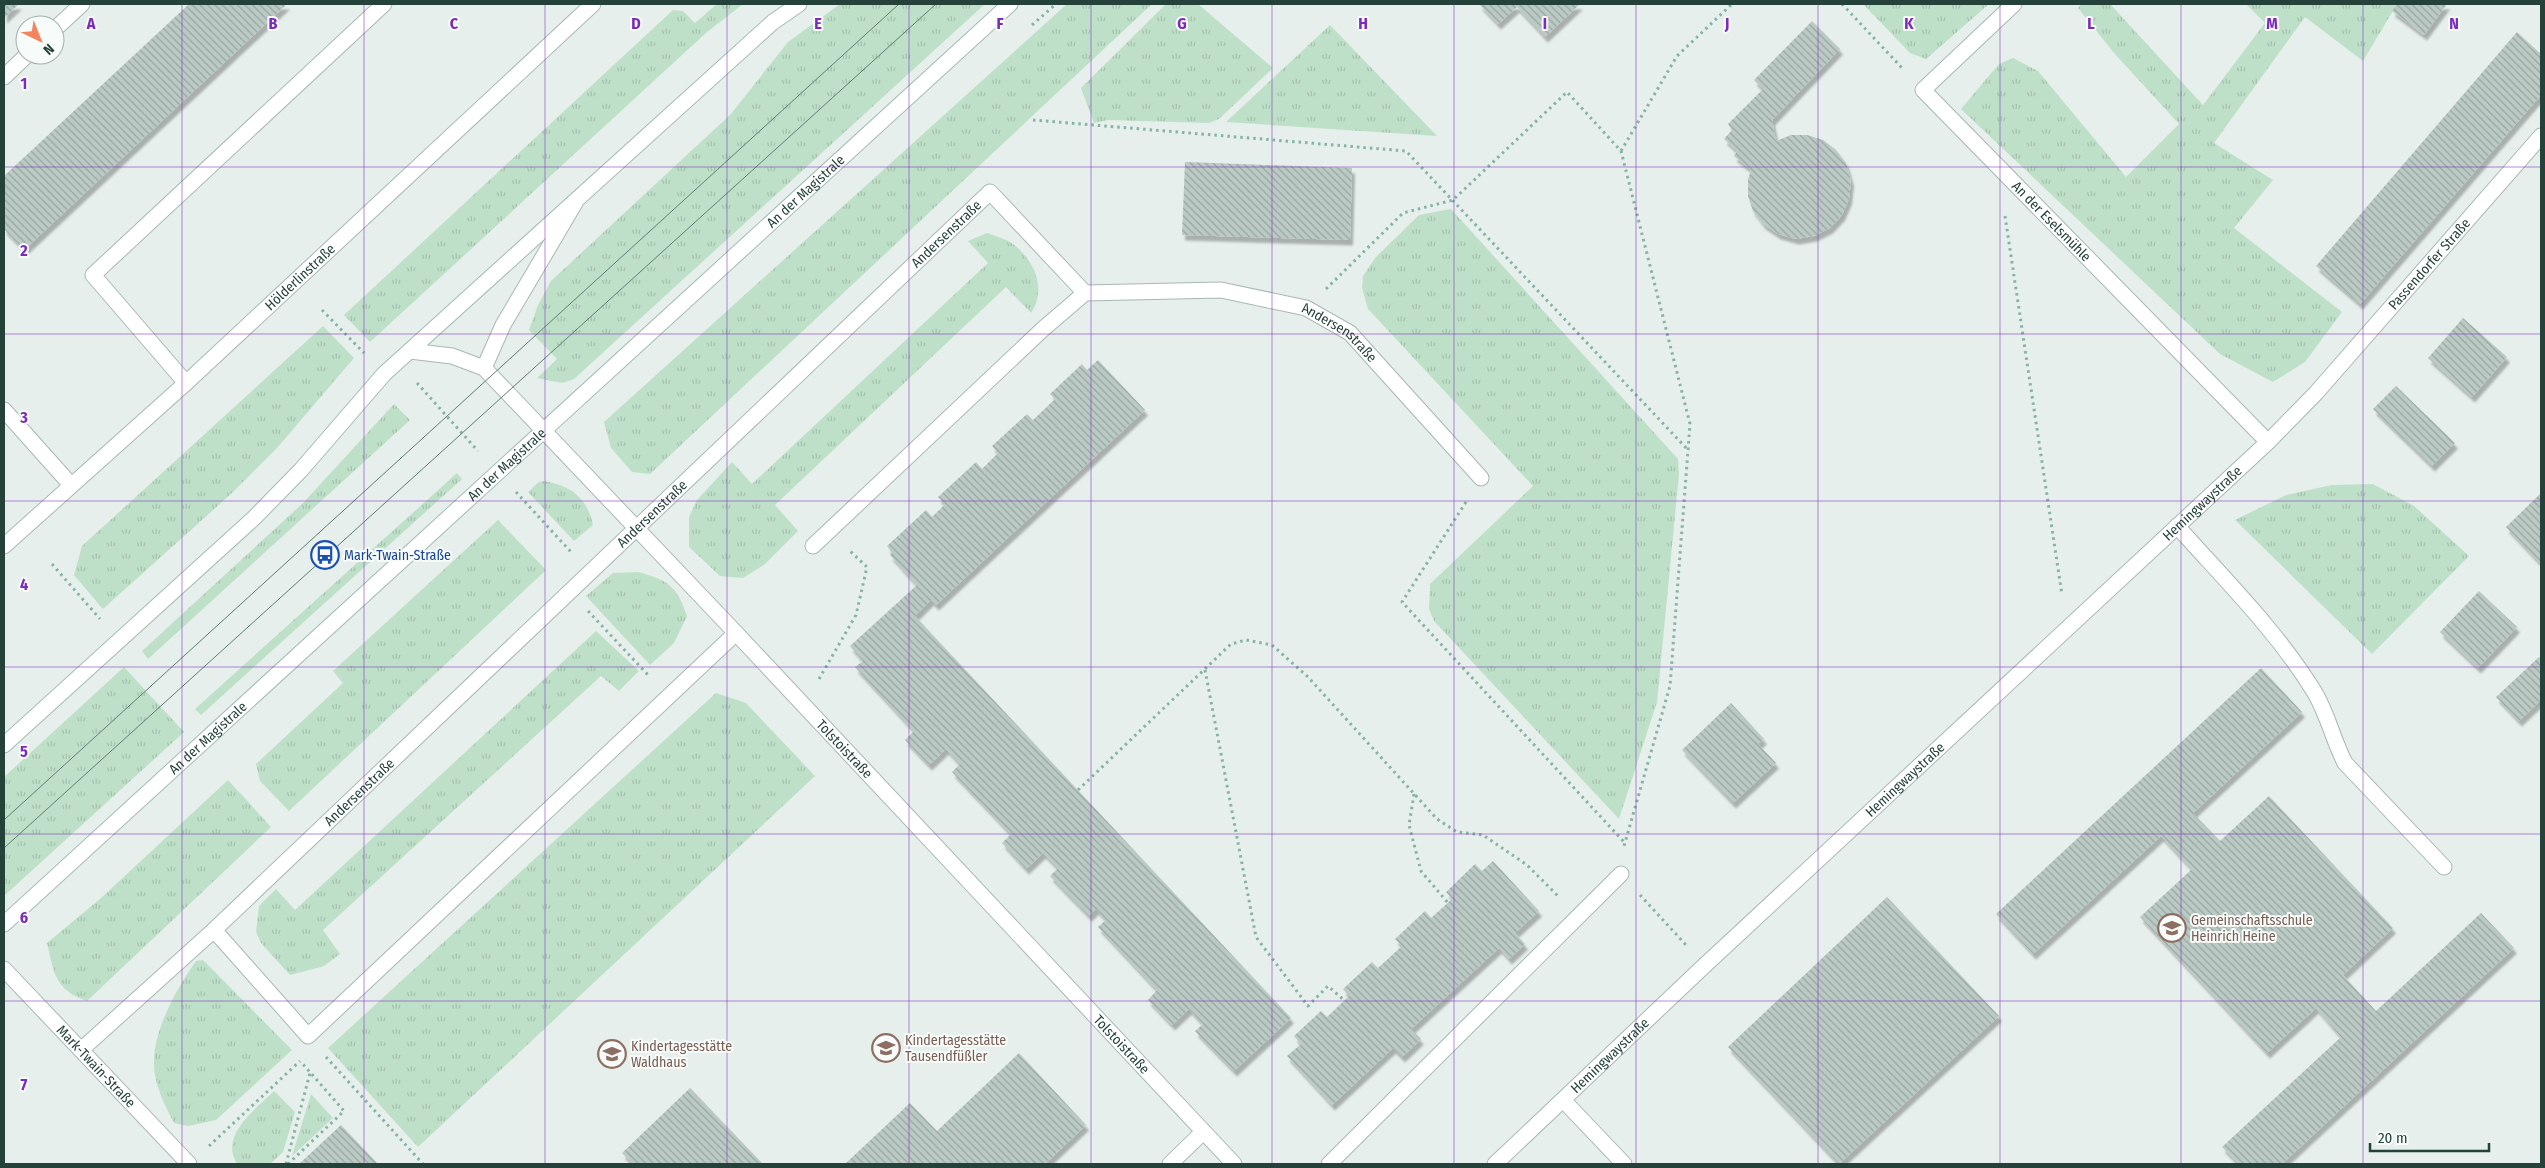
<svg xmlns="http://www.w3.org/2000/svg" width="2545" height="1168" font-family="'Fira Sans Condensed',sans-serif">
	<defs>
		<pattern id="grass-tufts" width="24" height="20" patternUnits="userSpaceOnUse" patternTransform="scale(1.25)"><rect width="24" height="20" fill="#bfe0c8"/><path d="M3 7l-1-3M5 7V3M7 7l1-3M15 17l-1-3M17 17v-4M19 17l1-3" fill="none" stroke="#a4c1ad"/></pattern>
		<pattern id="building-back-hatch" width="6" height="6" patternUnits="userSpaceOnUse" patternTransform="scale(1.25)"><rect width="6" height="6" fill="#bbcac4"/><path d="M-1 5l2 2M0 0l6 6M5-1l2 2" fill="none" stroke="#98a6a0"/></pattern>
		<filter id="shadow"><feDropShadow dx="3" dy="5.5" stdDeviation="1" flood-color="#0004"/></filter>
	</defs>
	<rect width="100%" height="100%" fill="#e6efeb"/>
	<path fill="url(#grass-tufts)" d="M 717,4 L 743,4 L 706,33 L 370,342 L 344,315 L 673,10 L 683,11 L 695,23 Z
		M 840,4 L 985,4 L 574,379 L 562,383 L 537,378 L 557,359 L 529,330 L 538,305 L 551,281 L 731,114 L 788,42 Z
		M 1067,4 L 1152,4 L 650,474 L 632,472 L 611,448 L 604,422 Z
		M 1166,4 L 1198,4 L 1273,68 L 1219,119 L 1209,123 L 1108,120 L 1094,123 L 1081,88 Z
		M 1863,4 L 1989,4 L 1926,59 L 1910,53 Z
		M 2082,4 L 2110,4 L 2203,105 L 2265,23 L 2246,4 L 2397,4 L 2363,61 L 2305,17 L 2214,143 L 2273,180 L 2234,228 L 2342,312 L 2305,362 L 2273,382 L 2220,354 L 1961,109 L 1999,64 L 2013,58 L 2038,71 L 2126,177 L 2179,124 L 2114,53 L 2078,8 Z
		M 1330,25 L 1437,136 L 1226,122 Z
		M 1451,209 L 1678,459 L 1679,474 L 1657,702 L 1619,819 L 1434,621 L 1429,609 L 1430,584 L 1533,486 L 1368,309 L 1362,288 L 1363,276 L 1375,258 L 1419,215 Z
		M 987,233 C 995,236 1006,239 1013,244 C 1035,261 1047,289 1031,313 L 1006,287 L 775,505 L 798,531 L 765,564 L 743,578 L 720,576 L 689,547 L 689,517 L 697,500 L 732,462 L 752,484 L 988,263 L 968,241 Z
		M 323,326 L 354,358 L 277,448 L 232,493 L 103,609 L 74,575 L 82,546 Z
		M 394,404 L 410,420 L 148,659 L 142,651 L 303,503 Z
		M 457,473 L 462,479 L 201,715 L 195,709 Z
		M 544,481 C 571,486 587,497 593,525 L 574,541 L 528,492 L 539,482 Z
		M 2373,484 L 2414,506 L 2469,556 L 2372,654 L 2235,520 L 2286,495 L 2332,485 Z
		M 498,520 L 546,570 L 289,811 L 260,781 L 256,764 L 343,683 L 333,671 Z
		M 638,572 C 668,580 677,586 687,616 L 674,643 L 650,665 L 586,596 L 613,573 Z
		M 596,631 L 639,671 L 619,691 L 601,676 L 323,930 L 340,954 L 324,966 L 290,975 L 261,943 L 256,932 L 259,906 L 276,889 L 295,910 Z
		M 124,667 L 184,732 L 4,896 L 4,777 Z
		M 716,693 L 746,703 L 815,776 L 418,1147 L 328,1048 Z
		M 228,780 L 271,827 L 87,1001 C 55,990 54,973 47,943 L 101,898 Z
		M 203,960 L 292,1050 L 216,1120 L 188,1126 L 174,1123 C 165,1105 154,1085 154,1064 C 153,1030 177,988 196,961 Z
		M 274,1091 L 295,1112 L 283,1152 L 270,1164 L 237,1164 C 219,1135 255,1110 274,1091 Z
		M 311,1094 L 333,1118 L 292,1156 Z"/>
	<path fill="url(#building-back-hatch)" filter="url(#shadow)" d="M 4,4 L 19,4 L 4,18 Z
		M 189,4 L 287,4 L 24,250 L 4,229 L 4,176 Z
		M 1479,4 L 1580,4 L 1545,37 L 1517,7 L 1498,24 Z
		M 2397,4 L 2447,4 L 2424,35 L 2392,11 Z
		M 1812,21 L 1840,49 L 1772,120 L 1776,141 L 1791,135 L 1807,135 L 1823,140 L 1836,150 L 1846,163 L 1851,181 L 1849,199 L 1842,215 L 1830,228 L 1814,236 L 1796,239 L 1778,234 L 1763,224 L 1753,211 L 1748,196 L 1748,179 L 1751,170 L 1734,156 L 1737,151 L 1724,139 L 1732,130 L 1728,124 L 1763,89 L 1754,80 Z
		M 2517,32 L 2541,54 L 2541,95 L 2360,304 L 2316,266 Z
		M 1185,162 L 1352,168 L 1350,240 L 1182,235 Z
		M 2463,318 L 2507,357 L 2472,397 L 2428,358 Z
		M 1098,360 L 1145,410 L 936,605 L 931,600 L 915,616 L 1291,1018 L 1234,1071 L 1195,1031 L 1203,1024 L 1189,1009 L 1172,1025 L 1148,1000 L 1157,990 L 1098,927 L 1106,920 L 1096,909 L 1089,916 L 1050,876 L 1058,868 L 1043,853 L 1026,869 L 1002,843 L 1011,834 L 952,772 L 960,764 L 946,749 L 929,765 L 905,740 L 914,731 L 855,667 L 863,661 L 850,646 L 917,585 L 890,555 L 892,553 L 887,546 L 926,510 L 932,517 L 945,504 L 938,497 L 976,462 L 982,469 L 998,453 L 992,446 L 1027,414 L 1033,420 L 1055,399 L 1050,394 L 1082,364 L 1087,370 Z
		M 2396,386 L 2455,443 L 2432,466 L 2373,409 Z
		M 2541,493 L 2541,564 L 2506,527 Z
		M 2479,591 L 2517,627 L 2478,668 L 2440,632 Z
		M 2539,657 L 2541,660 L 2541,700 L 2519,721 L 2496,697 Z
		M 2261,668 L 2302,712 L 2193,813 L 2220,841 L 2269,796 L 2393,928 L 2343,975 L 2376,1011 L 2481,913 L 2514,948 L 2282,1164 L 2239,1164 L 2222,1147 L 2341,1037 L 2316,1008 L 2267,1053 L 2140,917 L 2192,869 L 2161,836 L 2033,954 L 1996,914 Z
		M 1731,703 L 1764,739 L 1758,744 L 1776,763 L 1733,803 L 1682,750 Z
		M 1493,861 L 1539,911 L 1515,933 L 1525,944 L 1509,959 L 1499,948 L 1411,1029 L 1421,1039 L 1402,1057 L 1393,1048 L 1332,1105 L 1287,1056 L 1301,1044 L 1294,1036 L 1321,1011 L 1327,1017 L 1349,996 L 1343,989 L 1372,962 L 1378,968 L 1402,946 L 1395,939 L 1425,911 L 1431,918 L 1452,899 L 1446,892 L 1475,864 L 1482,871 Z
		M 1887,897 L 1999,1016 L 1839,1164 L 1728,1047 Z
		M 1019,1053 L 1086,1125 L 1045,1164 L 845,1164 L 910,1103 L 937,1131 Z
		M 690,1088 L 763,1164 L 633,1164 L 622,1153 Z
		M 341,1125 L 378,1164 L 299,1164 Z"/>
	<g fill="none" stroke-linecap="round" stroke-linejoin="round">
		<defs>
			<path id="service" d="M 55,29 L 82,4
				M 4,77 L 27,55
				M 186,383 L 93,275 L 384,4
				M 2177,526 C 2224,579 2278,632 2315,693 C 2328,715 2333,740 2345,763 L 2444,867
				M 1329,1164 L 1621,874"/>
			<g id="minor">
				<path id="s1" d="M 2014,4 L 1923,90 L 2268,442"/>
				<path id="s2" d="M 410,351 L 452,356 L 484,368 L 736,633 L 1234,1164"/>
				<path d="M 484,368 L 503,325 L 575,203"/>
				<path d="M 4,410 L 71,485"/>
				<path id="s3" d="M 4,546 L 186,383 L 593,4"/>
				<path id="s4" d="M 813,546 L 1043,329 L 1085,293 L 1221,290 L 1306,308 L 1350,333 L 1481,478"/>
				<path d="M 214,930 L 308,1036 L 736,633"/>
				<path id="s5" d="M 4,969 L 189,1164"/>
				<path id="s6" d="M 82,1049 L 214,930 L 990,192 L 1085,293"/>
				<path d="M 1564,1101 L 1624,1164"/>
				<path d="M 1170,1164 L 1203,1132"/>
				<path id="s7" d="M 1495,1164 L 1704,966 L 2268,442 L 2316,393 L 2541,136"/>
			</g>
			<g id="secondary">
				<path d="M 4,745 L 254,518 L 301,470 L 384,374 L 773,22 L 799,4"/>
				<path id="s8" d="M 4,924 L 1010,4"/>
			</g>
		</defs>
		<use href="#service" stroke="#a8b8b2" stroke-width="17"/>
		<use href="#minor" stroke="#a8b8b2" stroke-width="17"/>
		<use href="#secondary" stroke="#a4bbb3" stroke-width="17"/>
		<path stroke="#86b3a5" stroke-width="3" stroke-dasharray="2.5 4" stroke-linecap="butt" d="M 1842,4 L 1903,69
			M 1032,25 L 1056,4
			M 1033,120 L 1406,151 L 1689,451
			M 1621,151 L 1677,56 L 1732,4
			M 2005,216 L 2062,595
			M 1326,289 L 1403,213 L 1453,200 L 1567,92 L 1621,151 L 1690,424 L 1670,686 L 1624,846
			M 322,310 L 364,353
			M 417,383 L 478,451
			M 516,492 L 571,552
			M 1466,502 L 1402,602 L 1624,842
			M 52,564 L 100,619
			M 588,611 L 649,676
			M 1205,670 L 1256,937 L 1308,1006 L 1328,986 L 1345,1001
			M 819,679 L 856,615 L 867,567 L 850,551
			M 1078,790 L 1231,644 L 1246,640 L 1272,645 L 1308,677 L 1437,819 L 1457,832 L 1483,835 L 1527,865 L 1559,897
			M 1414,794 L 1409,825 L 1421,871 L 1448,903
			M 1640,895 L 1686,945
			M 326,1057 L 423,1164
			M 209,1146 L 300,1061
			M 286,1164 L 310,1073
			M 288,1164 L 344,1111 L 302,1063"/>
		<use href="#service" stroke="#fff" stroke-width="15"/>
		<use href="#minor" stroke="#fff" stroke-width="15"/>
		<use href="#secondary" stroke="#fff" stroke-width="15"/>
		<path stroke="#5f7d75" stroke-width="1" d="M 4,820 L 899,4
			M 4,848 L 936,4"/>
	</g>
	<path fill="none" stroke="#7b2cbf" stroke-width="1" stroke-opacity="0.55" d="M 182,4 L 182,1164M 364,4 L 364,1164M 545,4 L 545,1164M 727,4 L 727,1164M 909,4 L 909,1164M 1091,4 L 1091,1164M 1272,4 L 1272,1164M 1454,4 L 1454,1164M 1636,4 L 1636,1164M 1818,4 L 1818,1164M 2000,4 L 2000,1164M 2181,4 L 2181,1164M 2363,4 L 2363,1164M 4,167 L 2541,167M 4,334 L 2541,334M 4,501 L 2541,501M 4,667 L 2541,667M 4,834 L 2541,834M 4,1001 L 2541,1001"/>
	<defs>
		<symbol id="bus-ring" viewBox="-11 -11 22 22"><circle r="9.5" fill="#f7fbf9" stroke="#1a4fb4" stroke-width="1.5"/><path d="M-5-6H5V4H4V6H2V4H-2V6H-4V4H-5ZM-3.5-4V0h7V-4ZM-3.5 1.2v1.5H-2V1.2ZM2 1.2v1.5H3.5V1.2Z" fill="#1a4fb4"/></symbol>
		<symbol id="school-ring" viewBox="-11 -11 22 22"><circle r="9.5" fill="#f7fbf9" stroke="#8d6e63" stroke-width="1.5"/><path d="M0-5L7-2L0 1L-7-2ZM-4 1L0 2.5L4 1V4Q0 6-4 4Z" fill="#8d6e63"/></symbol>
	</defs>
	<g fill-rule="evenodd">
		<use href="#bus-ring" x="309" y="539" width="32" height="32"/>
		<use href="#school-ring" x="2156" y="912" width="32" height="32"/>
		<use href="#school-ring" x="870" y="1032" width="32" height="32"/>
		<use href="#school-ring" x="596" y="1038" width="32" height="32"/>
	</g>
	<g text-anchor="middle" dominant-baseline="central" stroke-width="4" stroke-linejoin="round" paint-order="stroke">
		<g font-size="14" fill="#24423a" stroke="#f7fbf9">
			<text stroke="none"><textPath href="#s8" startOffset="1086">An der Magistrale</textPath></text>
			<text stroke="none"><textPath href="#s1" startOffset="309">An der Eselsmühle</textPath></text>
			<text stroke="none"><textPath href="#s6" startOffset="1188">Andersenstraße</textPath></text>
			<text stroke="none"><textPath href="#s7" startOffset="1298">Passendorfer Straße</textPath></text>
			<text stroke="none"><textPath href="#s3" startOffset="400">Hölderlinstraße</textPath></text>
			<text stroke="none"><textPath href="#s4" startOffset="636">Andersenstraße</textPath></text>
			<text stroke="none"><textPath href="#s8" startOffset="681">An der Magistrale</textPath></text>
			<text stroke="none"><textPath href="#s7" startOffset="968">Hemingwaystraße</textPath></text>
			<text stroke="none"><textPath href="#s6" startOffset="782">Andersenstraße</textPath></text>
			<text stroke="none"><textPath href="#s8" startOffset="276">An der Magistrale</textPath></text>
			<text stroke="none"><textPath href="#s2" startOffset="601">Tolstoistraße</textPath></text>
			<text stroke="none"><textPath href="#s7" startOffset="562">Hemingwaystraße</textPath></text>
			<text stroke="none"><textPath href="#s6" startOffset="378">Andersenstraße</textPath></text>
			<text stroke="none"><textPath href="#s2" startOffset="1006">Tolstoistraße</textPath></text>
			<text stroke="none"><textPath href="#s7" startOffset="158">Hemingwaystraße</textPath></text>
			<text stroke="none"><textPath href="#s5" startOffset="134">Mark-Twain-Straße</textPath></text>
		</g>
		<g font-size="14" fill="#164399" stroke="#f7fbf9" text-anchor="start">
			<text x="344" y="555">Mark-Twain-Straße</text>
		</g>
		<g font-size="14" fill="#785e54" stroke="#f7fbf9" text-anchor="start">
			<text x="2191" y="920">Gemeinschaftsschule<tspan x="2191" dy="16">Heinrich Heine</tspan></text>
			<text x="905" y="1040">Kindertagesstätte<tspan x="905" dy="16">Tausendfüßler</tspan></text>
			<text x="631" y="1046">Kindertagesstätte<tspan x="631" dy="16">Waldhaus</tspan></text>
		</g>
	</g>
	<g font-size="16" text-anchor="middle" font-weight="bold" fill="#7b2cbf" stroke="#f7fbf9" stroke-width="4" stroke-linejoin="round" paint-order="stroke">
		<text x="91" y="29">A</text>
		<text x="273" y="29">B</text>
		<text x="454" y="29">C</text>
		<text x="636" y="29">D</text>
		<text x="818" y="29">E</text>
		<text x="1000" y="29">F</text>
		<text x="1182" y="29">G</text>
		<text x="1363" y="29">H</text>
		<text x="1545" y="29">I</text>
		<text x="1727" y="29">J</text>
		<text x="1909" y="29">K</text>
		<text x="2091" y="29">L</text>
		<text x="2272" y="29">M</text>
		<text x="2454" y="29">N</text>
		<text x="24" y="89">1</text>
		<text x="24" y="256">2</text>
		<text x="24" y="423">3</text>
		<text x="24" y="590">4</text>
		<text x="24" y="757">5</text>
		<text x="24" y="923">6</text>
		<text x="24" y="1090">7</text>
	</g>
	<rect width="2545" height="1168" fill="none" stroke="#24423a" stroke-width="10"/>
	<g transform="translate(40 40) rotate(137)"><circle r="24" fill="#f7fbf9" stroke="#a3b1ad"/>
	<path d="M0-4L9 19L0 12L-9 19Z" fill="#f4845f"/>
	<text y="-8" font-size="14" font-weight="bold" text-anchor="middle" fill="#24423a">N</text>
	</g>
	<path d="M2370 1143v8h119v-8" fill="none" stroke="#24423a" stroke-width="2.5"/>
	<text x="2378" y="1143" font-size="15" fill="#24423a" stroke="#f7fbf9" stroke-width="4" paint-order="stroke">20 m</text>
</svg>
